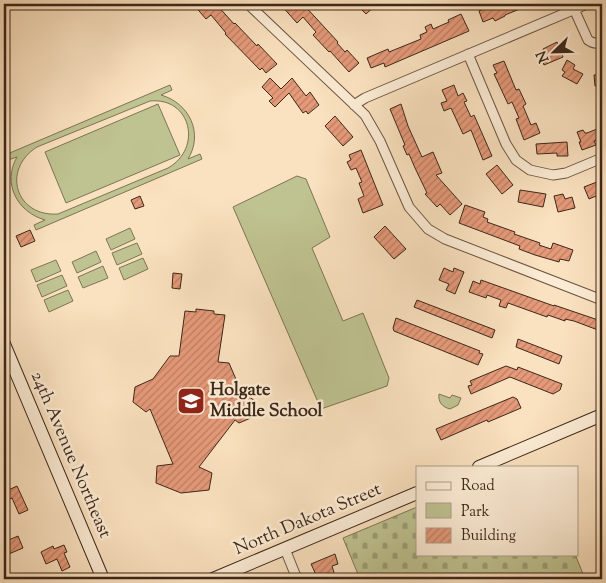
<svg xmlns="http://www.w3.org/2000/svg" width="606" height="583" font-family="'Sorts Mill Goudy',serif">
	<defs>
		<pattern id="cemetery-stones" width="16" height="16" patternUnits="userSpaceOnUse" patternTransform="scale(1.25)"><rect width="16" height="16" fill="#bfc391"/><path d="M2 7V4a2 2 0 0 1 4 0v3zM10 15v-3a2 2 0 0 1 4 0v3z" fill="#9c9e76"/></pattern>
		<pattern id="building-hatch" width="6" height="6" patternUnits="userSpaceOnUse" patternTransform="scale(1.25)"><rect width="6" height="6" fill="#e69a7a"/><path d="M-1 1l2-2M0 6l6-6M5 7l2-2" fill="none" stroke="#bc7e63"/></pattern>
	</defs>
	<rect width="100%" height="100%" fill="#fae1bf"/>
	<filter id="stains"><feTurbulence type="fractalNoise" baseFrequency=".004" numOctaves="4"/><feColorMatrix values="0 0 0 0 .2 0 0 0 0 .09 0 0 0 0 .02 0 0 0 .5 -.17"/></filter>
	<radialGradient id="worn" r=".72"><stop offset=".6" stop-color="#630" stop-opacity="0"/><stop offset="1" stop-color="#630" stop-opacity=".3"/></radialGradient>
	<path fill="url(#cemetery-stones)" stroke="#7e7555" d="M 417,507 L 417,554 L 575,554 L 585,579 L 360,579 L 343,538 Z"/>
	<path fill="#bfc391" stroke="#7e7555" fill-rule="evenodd" d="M 170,85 L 172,90 L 161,95 C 189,103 204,133 188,159 L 200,154 L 202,159 L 36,230 L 34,225 L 45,220 C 17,212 2,183 17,157 L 8,160 L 5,155 ZM 150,101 C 191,97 203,148 168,168 L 58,214 C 16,217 1,170 37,147 Z
		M 158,104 L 180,155 L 66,203 L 45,152 Z
		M 297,176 L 306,179 L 330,237 L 312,248 L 343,321 L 363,313 L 389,378 L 387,386 L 321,409 L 233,207 Z
		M 130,228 L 135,239 L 111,250 L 106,239 Z
		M 137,243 L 142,254 L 117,265 L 112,253 Z
		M 96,251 L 101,262 L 77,273 L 72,262 Z
		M 143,258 L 148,269 L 124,280 L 119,268 Z
		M 56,260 L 61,271 L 36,282 L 31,270 Z
		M 103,266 L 108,278 L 83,288 L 78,277 Z
		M 62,275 L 67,286 L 42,297 L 37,285 Z
		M 68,290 L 73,301 L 49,312 L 44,300 Z
		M 439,394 L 450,398 L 452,395 L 461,398 L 458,405 L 450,409 C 442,407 438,402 439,394 Z"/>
	<path fill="url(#building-hatch)" stroke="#3c2719" d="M 193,4 L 216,4 L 234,24 L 235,23 L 257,46 L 258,44 L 277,64 L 266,73 L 262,68 L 260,70 L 225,34 L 226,33 L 211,15 L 206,19 Z
		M 280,4 L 303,4 L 338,42 L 337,43 L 345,52 L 347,50 L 359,63 L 349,72 L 330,51 L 329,52 L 313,35 L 316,32 L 303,17 L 297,23 Z
		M 356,4 L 377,4 L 366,14 Z
		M 495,4 L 532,4 L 505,15 L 505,16 L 495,21 L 493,18 L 483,22 L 479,11 Z
		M 461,14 L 469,31 L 385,67 L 384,63 L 371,68 L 367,58 L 388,49 L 389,52 L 421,39 L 420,35 L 427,32 L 425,27 L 431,24 L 433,29 L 449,22 L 448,20 Z
		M 557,42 L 563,57 L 544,65 L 541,57 L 545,55 L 543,49 Z
		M 567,60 L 575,65 L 573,69 L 583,74 L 577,84 L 562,76 L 565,72 L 562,70 Z
		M 504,61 L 516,90 L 519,89 L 526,104 L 523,106 L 531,125 L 536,123 L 540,133 L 524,140 L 516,119 L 519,118 L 512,102 L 508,104 L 494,74 L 497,73 L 493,65 Z
		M 602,74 L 602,85 L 595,86 L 594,75 Z
		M 270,78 L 281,89 L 292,78 L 306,96 L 310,92 L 319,105 L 308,114 L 306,111 L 303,113 L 289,93 L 275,107 L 269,101 L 273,98 L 262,87 Z
		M 454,85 L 458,96 L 463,93 L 467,101 L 464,102 L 471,117 L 474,115 L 492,156 L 483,160 L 471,130 L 463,134 L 451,108 L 444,111 L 441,103 L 447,101 L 442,90 Z
		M 401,104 L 408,126 L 422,157 L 433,152 L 442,173 L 436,175 L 462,204 L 450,215 L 440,204 L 437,207 L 425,194 L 427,193 L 415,168 L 409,154 L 407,155 L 403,146 L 405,145 L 390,109 Z
		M 335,116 L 353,137 L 343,146 L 325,126 Z
		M 602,127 L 602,138 L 594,141 L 596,145 L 582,150 L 579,142 L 581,142 L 577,132 L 583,130 L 585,133 L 587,133 Z
		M 567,142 L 568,156 L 557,156 L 557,153 L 537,154 L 536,144 Z
		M 361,150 L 383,205 L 363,213 L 358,199 L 364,196 L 359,183 L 362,182 L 356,168 L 351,170 L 347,162 L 351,160 L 349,155 Z
		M 497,165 L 513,185 L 502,194 L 486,174 Z
		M 602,180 L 602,198 L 597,200 L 596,196 L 589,199 L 584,187 Z
		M 520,190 L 546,194 L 543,207 L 518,202 Z
		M 563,194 L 565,199 L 572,197 L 575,208 L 558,212 L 554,196 Z
		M 140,196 L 144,206 L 135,209 L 131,200 Z
		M 465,205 L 485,212 L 483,217 L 488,219 L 487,222 L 515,232 L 514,234 L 540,243 L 539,245 L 551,249 L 553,243 L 573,250 L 569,261 L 560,259 L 559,262 L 535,255 L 519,249 L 520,246 L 459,223 Z
		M 385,226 L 406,249 L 394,259 L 374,237 Z
		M 30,230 L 35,241 L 21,247 L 16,236 Z
		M 444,268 L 453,272 L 454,268 L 464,272 L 455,294 L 446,290 L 449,284 L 439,280 Z
		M 173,273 L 182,274 L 180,289 L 172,288 Z
		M 481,280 L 554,306 L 554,305 L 601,321 L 598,330 L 574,321 L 565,319 L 565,321 L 548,315 L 547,317 L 508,303 L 506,308 L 499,306 L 501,300 L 487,295 L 486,298 L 469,292 L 473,281 L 480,284 Z
		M 417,300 L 495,330 L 492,338 L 414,307 Z
		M 196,309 L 214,311 L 214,314 L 225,315 L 218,362 L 229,363 L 241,391 L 255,401 L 253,417 L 239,423 L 235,420 L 199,467 L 212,473 L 209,490 L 181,493 L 156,483 L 157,466 L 173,464 L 150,409 L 146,412 L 133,402 L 135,387 L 153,379 L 170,356 L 179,356 L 185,311 L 196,312 Z
		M 396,318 L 480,351 L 479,353 L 483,354 L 478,365 L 394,331 L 393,328 Z
		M 518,339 L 562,356 L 559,364 L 516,347 Z
		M 506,366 L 517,370 L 518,367 L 562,384 L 560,390 L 553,394 L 510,377 L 471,394 L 468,386 L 472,385 L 470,381 Z
		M 513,397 L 517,399 L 521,408 L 488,422 L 487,420 L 441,440 L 436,429 Z
		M 17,486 L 28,510 L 19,514 L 12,498 L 7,500 L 4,494 L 4,492 Z
		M 18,536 L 23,548 L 4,556 L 4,542 Z
		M 64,545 L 67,552 L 64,553 L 70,567 L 62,571 L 57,559 L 46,564 L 41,552 L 53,546 L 54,549 Z
		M 335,554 L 338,564 L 332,566 L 336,579 L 318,579 L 311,564 Z"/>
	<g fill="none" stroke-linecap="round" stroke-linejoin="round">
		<defs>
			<path id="street" d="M 248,4 L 365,115 L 380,141 L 409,207 L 428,229 L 445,239 L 602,300
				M 601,4 L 602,7
				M 574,9 L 588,40 C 592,43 597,44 602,42
				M 468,54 L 506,144 L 516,160 L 530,170 L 553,175 L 566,173 L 602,158
				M 354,105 L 365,98 L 587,4
				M 285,549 L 297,579"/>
			<path id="secondary" d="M 4,344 L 103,579
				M 479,467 L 602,415
				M 213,579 L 417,493"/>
		</defs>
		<use href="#street" stroke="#6c5642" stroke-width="11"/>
		<use href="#secondary" stroke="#3c2719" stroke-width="14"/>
		<use href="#street" stroke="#fcecd5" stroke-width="9"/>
		<use href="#secondary" stroke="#fcecd5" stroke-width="12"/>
	</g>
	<defs>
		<symbol id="school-square" viewBox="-11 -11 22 22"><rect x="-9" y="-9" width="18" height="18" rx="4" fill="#8f2418" stroke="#fcecd5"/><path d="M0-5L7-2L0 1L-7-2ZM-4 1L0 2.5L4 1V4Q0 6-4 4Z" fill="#fff"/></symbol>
	</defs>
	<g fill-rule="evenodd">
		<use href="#school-square" x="175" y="385" width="32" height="32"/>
	</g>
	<g text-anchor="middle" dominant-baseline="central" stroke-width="5" stroke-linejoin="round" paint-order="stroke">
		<g font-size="18" font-weight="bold" fill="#3c2719" stroke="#fcecd5" text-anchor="start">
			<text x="210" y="391">Holgate<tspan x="210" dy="21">Middle School</tspan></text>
		</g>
		<g font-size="18" fill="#3c2719" stroke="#fcecd5">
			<text transform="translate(70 455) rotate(67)">24th Avenue Northeast</text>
			<text transform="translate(308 520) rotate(-23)">North Dakota Street</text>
		</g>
	</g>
	<rect width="606" height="583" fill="none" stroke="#fae1bf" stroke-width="20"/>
	<rect x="5" y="5" width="596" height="573" fill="none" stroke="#3c2719" stroke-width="2.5"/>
	<rect x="10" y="10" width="586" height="563" fill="none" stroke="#3c2719"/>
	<rect x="416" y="466" width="162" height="90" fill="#fcecd5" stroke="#af9d8a"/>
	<rect x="426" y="482" width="25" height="8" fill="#fcecd5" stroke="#af9d8a"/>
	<text x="461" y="490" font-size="15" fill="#3c2719">Road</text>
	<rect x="426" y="503" width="25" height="15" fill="#bfc391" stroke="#af9d8a"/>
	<text x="461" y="516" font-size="15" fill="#3c2719">Park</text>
	<rect x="426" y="528" width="25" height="15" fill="url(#building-hatch)" stroke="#af9d8a"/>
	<text x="461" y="540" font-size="15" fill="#3c2719">Building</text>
	<g transform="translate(554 52) rotate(247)" stroke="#fcecd5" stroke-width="4" paint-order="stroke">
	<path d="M0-4L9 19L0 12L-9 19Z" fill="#3c2719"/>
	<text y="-8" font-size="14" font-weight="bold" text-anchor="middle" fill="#3c2719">N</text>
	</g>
	<rect width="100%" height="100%" filter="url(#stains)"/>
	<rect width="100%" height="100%" fill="url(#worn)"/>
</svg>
